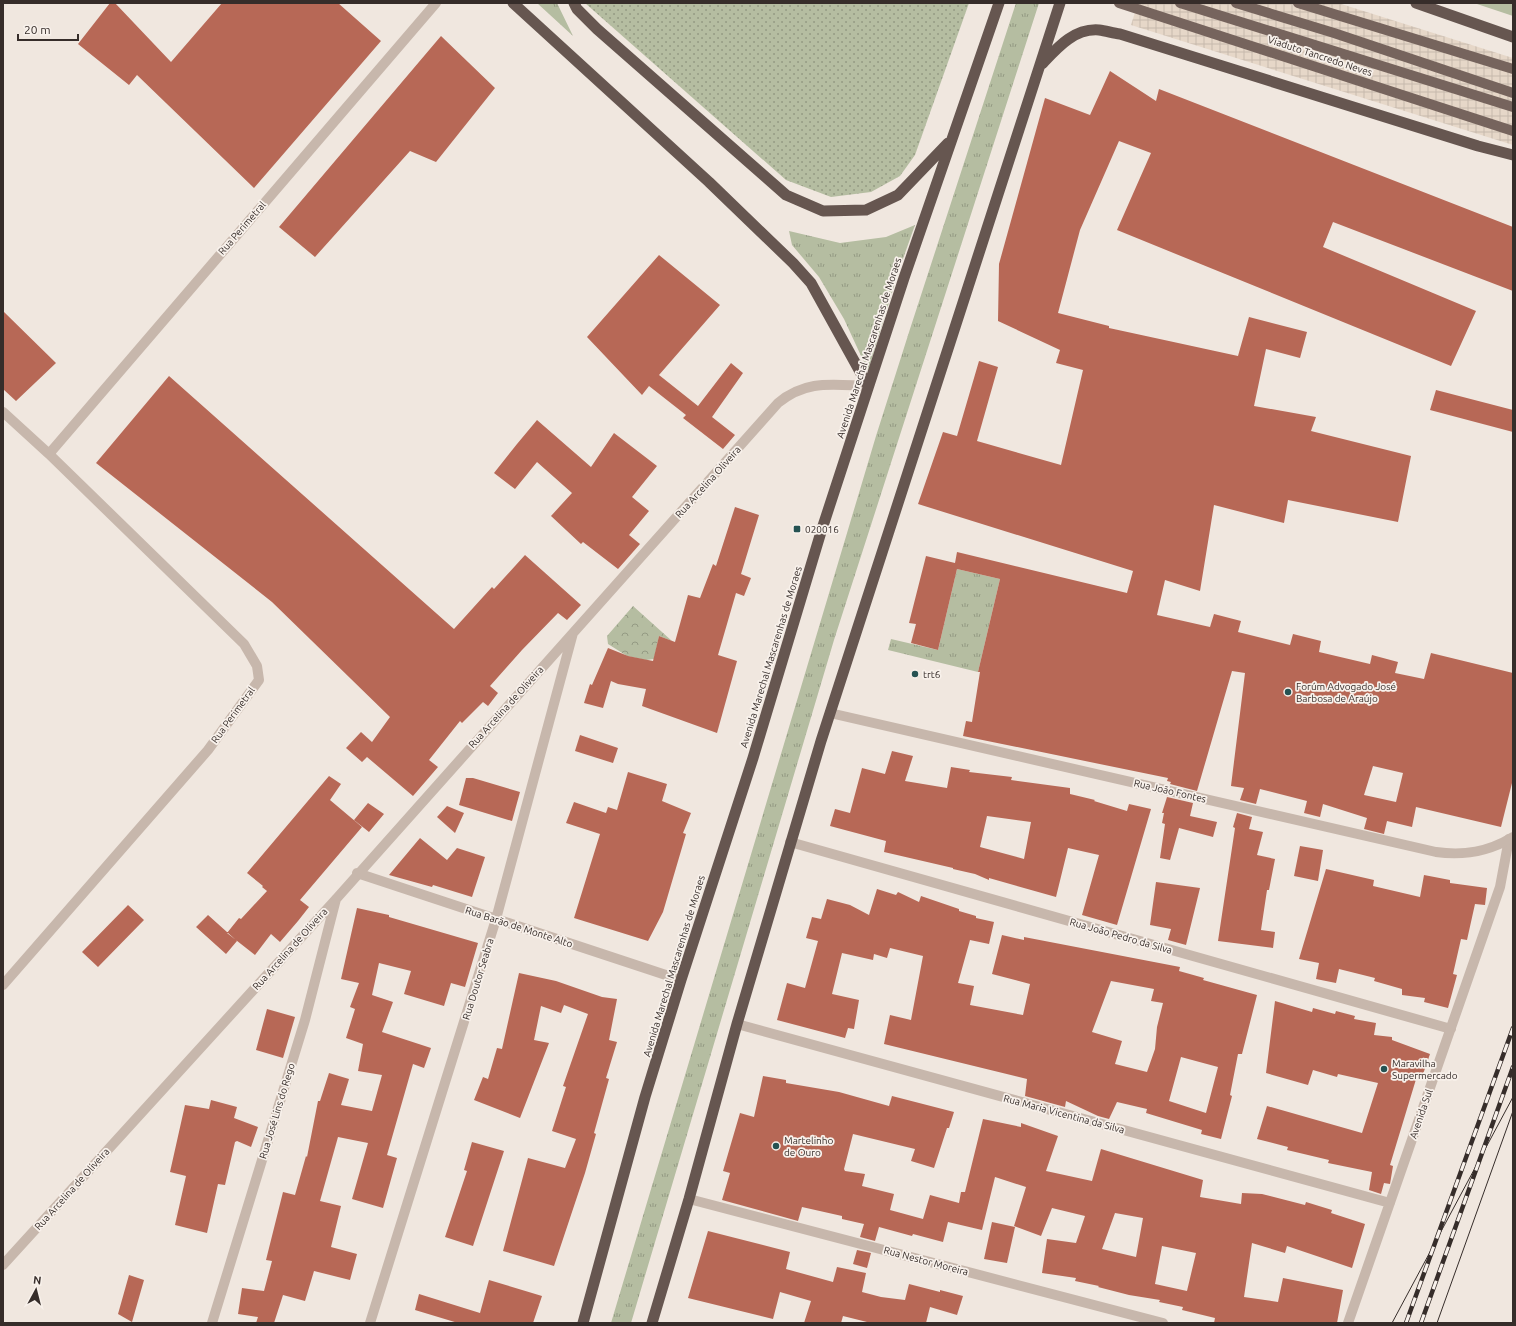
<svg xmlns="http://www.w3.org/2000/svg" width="1516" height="1326" font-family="Ubuntu,sans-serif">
	<defs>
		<pattern id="grass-tufts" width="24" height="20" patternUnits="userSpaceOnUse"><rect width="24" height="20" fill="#b5bda1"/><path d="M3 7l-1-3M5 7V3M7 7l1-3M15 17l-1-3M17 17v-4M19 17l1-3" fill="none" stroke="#949a83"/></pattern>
		<pattern id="forest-crowns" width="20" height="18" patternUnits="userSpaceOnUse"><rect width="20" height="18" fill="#b5bda1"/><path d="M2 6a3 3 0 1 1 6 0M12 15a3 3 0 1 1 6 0" fill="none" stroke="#949a83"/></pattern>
		<pattern id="park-dots" width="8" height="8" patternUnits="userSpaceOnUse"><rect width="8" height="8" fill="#b5bda1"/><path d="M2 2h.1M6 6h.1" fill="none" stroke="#949a83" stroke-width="1.8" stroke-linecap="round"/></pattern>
		<pattern id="plaza-grid" width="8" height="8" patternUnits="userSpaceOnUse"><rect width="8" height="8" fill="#e6d7c8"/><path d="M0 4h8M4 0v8" fill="none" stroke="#c6b9ac"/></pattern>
	</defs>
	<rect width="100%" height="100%" fill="#f0e7df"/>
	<path fill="url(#grass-tufts)" d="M 537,3 L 557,3 L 573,36 Z
		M 1016,3 L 1039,3 L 834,640 L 631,1323 L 611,1323 L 876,436 L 910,329 Z
		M 915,225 L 899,270 L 868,371 L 844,319 L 819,277 L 792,245 L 789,231 L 840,243 L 886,237 Z
		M 957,569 L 1000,579 L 978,672 L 888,650 L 891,639 L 938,650 Z"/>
	<path fill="url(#forest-crowns)" d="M 633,606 L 672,641 L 659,636 L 654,659 L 646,660 L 627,656 L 608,644 L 607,636 Z"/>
	<path fill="url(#park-dots)" d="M 585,3 L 969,3 L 915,155 L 900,176 L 871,192 L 831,197 L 786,180 Z"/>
	<path fill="#b5bda1" d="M 1474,3 L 1513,3 L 1513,16 Z"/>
	<path fill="url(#plaza-grid)" d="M 1138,3 L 1338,3 L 1513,58 L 1513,145 L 1131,25 Z"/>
	<path fill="#b76856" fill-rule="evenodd" d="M 110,3 L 115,3 L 171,62 L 222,3 L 338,3 L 381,41 L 254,188 L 137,75 L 129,85 L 78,44 Z
		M 441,36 L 495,88 L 436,162 L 410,151 L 315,257 L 279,227 Z
		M 1110,71 L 1156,101 L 1159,89 L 1513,227 L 1513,291 L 1333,222 L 1323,247 L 1476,311 L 1451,366 L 1117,230 L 1151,153 L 1119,141 L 1080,230 L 1058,313 L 1109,326 L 1109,328 L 1238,356 L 1249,317 L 1307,332 L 1300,358 L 1266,349 L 1254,406 L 1316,417 L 1311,431 L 1411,456 L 1398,522 L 1288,500 L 1284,523 L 1214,505 L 1200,591 L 1165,580 L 1157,615 L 1210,627 L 1214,614 L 1241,621 L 1238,632 L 1290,645 L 1293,634 L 1321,641 L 1319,652 L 1370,664 L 1372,655 L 1398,662 L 1395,673 L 1424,679 L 1431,653 L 1513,673 L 1513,779 L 1501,827 L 1416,807 L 1412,827 L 1387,821 L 1384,834 L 1364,829 L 1367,818 L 1323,804 L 1320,817 L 1304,813 L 1307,801 L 1260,789 L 1256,804 L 1240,800 L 1244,788 L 1231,786 L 1245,673 L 1232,671 L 1197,791 L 1170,784 L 1171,782 L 1167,781 L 1168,778 L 963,736 L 966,721 L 972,722 L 980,672 L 978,672 L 1000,579 L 957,569 L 938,650 L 911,643 L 916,624 L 909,623 L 926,556 L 955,563 L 957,552 L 1127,593 L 1133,571 L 918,504 L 943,432 L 957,436 L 979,361 L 998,367 L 977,441 L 1061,465 L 1083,370 L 1056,363 L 1060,350 L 998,321 L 999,264 L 1045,98 L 1090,115 ZM 1373,766 L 1403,773 L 1396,802 L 1364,795 Z
		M 659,255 L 720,305 L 659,375 L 698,406 L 731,363 L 743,373 L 712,417 L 735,435 L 723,449 L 683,418 L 686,415 L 649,386 L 642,395 L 587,337 Z
		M 3,311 L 56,363 L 16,401 L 3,389 Z
		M 169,376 L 454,629 L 492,587 L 494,589 L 525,555 L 581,605 L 567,620 L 558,613 L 522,650 L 490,686 L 498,693 L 488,706 L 483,702 L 462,723 L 460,721 L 429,760 L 438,767 L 413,796 L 367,757 L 362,762 L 346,748 L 361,732 L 372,742 L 390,717 L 272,602 L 96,463 Z
		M 1436,390 L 1513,410 L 1513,432 L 1430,410 Z
		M 537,420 L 591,467 L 614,433 L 657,466 L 632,497 L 649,511 L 629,535 L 640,544 L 618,569 L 583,542 L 581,544 L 551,516 L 572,493 L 537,462 L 515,489 L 494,473 L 517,444 Z
		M 735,507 L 759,515 L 741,574 L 751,578 L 744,596 L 736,593 L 718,655 L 737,661 L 717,733 L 642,706 L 646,689 L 618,684 L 611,681 L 603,708 L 584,703 L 590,684 L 592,685 L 608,648 L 628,656 L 653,661 L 659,636 L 675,642 L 688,595 L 700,598 L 713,564 L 716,566 Z
		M 580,735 L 618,748 L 613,763 L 575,751 Z
		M 892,751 L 913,756 L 905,781 L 947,788 L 951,767 L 970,770 L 969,772 L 1012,777 L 1011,780 L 1070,788 L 1070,794 L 1095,800 L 1094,801 L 1127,811 L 1129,804 L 1151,809 L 1117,925 L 1082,915 L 1099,855 L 1068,848 L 1056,897 L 989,878 L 989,880 L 975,874 L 953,869 L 953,868 L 884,852 L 886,841 L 830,826 L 835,809 L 850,813 L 862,768 L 885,774 ZM 987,816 L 1031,822 L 1024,859 L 980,847 Z
		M 628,772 L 667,784 L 662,801 L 691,813 L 683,833 L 686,834 L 663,912 L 648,941 L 574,918 L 600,834 L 566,823 L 574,802 L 606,813 L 608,807 L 617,810 Z
		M 329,776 L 341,784 L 330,800 L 362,827 L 300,900 L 309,907 L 298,921 L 280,942 L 271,934 L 255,955 L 227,933 L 239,918 L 241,919 L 267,891 L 262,887 L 263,886 L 247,873 Z
		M 466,778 L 473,778 L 520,792 L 512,821 L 459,805 Z
		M 1167,797 L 1193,803 L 1190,816 L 1217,822 L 1213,837 L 1179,828 L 1170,860 L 1160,858 L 1165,824 L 1162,823 L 1164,813 L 1162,813 Z
		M 368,803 L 384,814 L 369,832 L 354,820 Z
		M 447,806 L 464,813 L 455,833 L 437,817 Z
		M 1237,813 L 1252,817 L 1249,829 L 1263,832 L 1257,855 L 1275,859 L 1269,890 L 1267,890 L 1261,930 L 1275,932 L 1273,948 L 1218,941 L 1235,828 L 1233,827 Z
		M 420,838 L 447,860 L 457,848 L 485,857 L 472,897 L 433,885 L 432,887 L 389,875 Z
		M 1300,846 L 1323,850 L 1318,881 L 1294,876 Z
		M 1326,869 L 1374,880 L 1373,886 L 1420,897 L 1424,875 L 1450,880 L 1450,883 L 1487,888 L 1485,905 L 1475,904 L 1467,940 L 1461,939 L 1453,974 L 1457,975 L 1448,1008 L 1424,1002 L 1425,998 L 1402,995 L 1402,989 L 1374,981 L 1375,978 L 1339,969 L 1336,983 L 1316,979 L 1319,963 L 1299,959 Z
		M 1156,882 L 1200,888 L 1186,945 L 1168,940 L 1171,929 L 1150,925 Z
		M 877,889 L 896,895 L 898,892 L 919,902 L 921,896 L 959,909 L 959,911 L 976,916 L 976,918 L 994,922 L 989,944 L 970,940 L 958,983 L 974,986 L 970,1005 L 1023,1015 L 1030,984 L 992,974 L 1002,935 L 1024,940 L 1024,937 L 1180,967 L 1179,971 L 1204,978 L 1203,980 L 1257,995 L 1242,1054 L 1238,1054 L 1230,1095 L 1232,1096 L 1221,1139 L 1201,1134 L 1202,1130 L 1146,1113 L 1147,1109 L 1117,1102 L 1109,1119 L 1098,1116 L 1066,1101 L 1065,1107 L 1025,1096 L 1027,1079 L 884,1044 L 890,1015 L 911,1020 L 923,956 L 890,948 L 887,958 L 874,954 L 873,960 L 842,953 L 832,994 L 859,1000 L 854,1029 L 848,1028 L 845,1038 L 777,1020 L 787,983 L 805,988 L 818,941 L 806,938 L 812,917 L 821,919 L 827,899 L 850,905 L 869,915 ZM 1111,981 L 1154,989 L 1151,1001 L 1163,1003 L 1157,1027 L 1155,1049 L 1147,1072 L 1115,1064 L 1122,1041 L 1092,1032 ZM 1181,1057 L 1218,1067 L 1206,1113 L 1169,1101 Z
		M 128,905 L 144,920 L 98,967 L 82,952 Z
		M 357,908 L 389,915 L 389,917 L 478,943 L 465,987 L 451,983 L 444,1006 L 404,994 L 411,971 L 379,963 L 372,995 L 393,1002 L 382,1032 L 431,1048 L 424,1068 L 413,1064 L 387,1155 L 397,1158 L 383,1208 L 352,1199 L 368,1143 L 338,1137 L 320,1201 L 341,1206 L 331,1247 L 357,1254 L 350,1280 L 314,1271 L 305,1301 L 283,1295 L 274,1323 L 256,1323 L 258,1317 L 238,1314 L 242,1288 L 264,1291 L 272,1261 L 266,1260 L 283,1192 L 295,1195 L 306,1156 L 307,1157 L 318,1101 L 320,1101 L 329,1073 L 349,1079 L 341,1105 L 372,1111 L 382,1075 L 358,1071 L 363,1044 L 346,1038 L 355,1009 L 350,1007 L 359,983 L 341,979 Z
		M 208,915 L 237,941 L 226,954 L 196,927 Z
		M 519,973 L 556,981 L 602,997 L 617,999 L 609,1040 L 617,1042 L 606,1078 L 609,1079 L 594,1133 L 596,1134 L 585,1173 L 554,1266 L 503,1251 L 528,1158 L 565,1168 L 576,1139 L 552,1131 L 566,1087 L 563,1086 L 588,1014 L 564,1005 L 561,1013 L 541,1006 L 534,1040 L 549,1043 L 520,1118 L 474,1100 L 483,1077 L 488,1079 L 497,1048 L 502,1049 Z
		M 1275,1001 L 1312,1012 L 1313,1008 L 1335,1014 L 1336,1011 L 1355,1016 L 1354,1019 L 1376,1023 L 1374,1035 L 1392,1037 L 1392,1040 L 1430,1054 L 1422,1077 L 1417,1076 L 1390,1165 L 1393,1166 L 1390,1184 L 1384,1183 L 1381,1194 L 1369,1190 L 1372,1172 L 1328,1163 L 1329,1160 L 1287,1150 L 1288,1147 L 1257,1139 L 1267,1106 L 1362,1133 L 1378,1083 L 1338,1074 L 1337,1077 L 1313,1070 L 1308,1085 L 1266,1073 Z
		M 267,1009 L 295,1017 L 283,1058 L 256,1050 Z
		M 763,1076 L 786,1080 L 786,1083 L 839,1092 L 889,1106 L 892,1096 L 954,1112 L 949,1128 L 947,1128 L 934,1168 L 911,1161 L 915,1149 L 853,1134 L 844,1169 L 845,1171 L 865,1174 L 862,1186 L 894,1194 L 890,1210 L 923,1219 L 930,1195 L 959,1203 L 961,1192 L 965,1192 L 983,1119 L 1021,1127 L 1021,1123 L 1058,1136 L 1046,1171 L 1092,1181 L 1101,1149 L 1203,1180 L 1200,1197 L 1241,1204 L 1242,1193 L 1262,1194 L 1305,1205 L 1306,1202 L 1332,1210 L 1331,1213 L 1365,1224 L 1352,1268 L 1287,1246 L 1285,1253 L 1252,1243 L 1244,1297 L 1278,1302 L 1283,1278 L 1343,1290 L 1337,1323 L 1214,1323 L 1215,1318 L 1182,1310 L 1183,1307 L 1159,1302 L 1160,1300 L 1129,1295 L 1098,1287 L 1099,1286 L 1075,1281 L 1076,1278 L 1042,1273 L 1047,1239 L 1076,1243 L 1085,1216 L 1052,1208 L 1041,1236 L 1014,1226 L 1026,1187 L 995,1177 L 982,1230 L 948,1222 L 943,1242 L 913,1234 L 912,1236 L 879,1227 L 875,1241 L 860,1237 L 864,1224 L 842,1219 L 842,1216 L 802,1207 L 798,1221 L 722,1200 L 730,1173 L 723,1171 L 740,1113 L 754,1117 ZM 1115,1213 L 1143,1218 L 1136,1257 L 1102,1249 ZM 1162,1246 L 1196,1253 L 1187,1291 L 1155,1284 Z
		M 211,1100 L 237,1107 L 234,1118 L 258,1127 L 251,1147 L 237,1141 L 235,1142 L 225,1185 L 218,1184 L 207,1233 L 175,1225 L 186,1176 L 170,1172 L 185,1105 L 209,1109 Z
		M 472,1142 L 504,1151 L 473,1246 L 445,1237 L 467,1171 L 464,1170 Z
		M 992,1222 L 1015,1227 L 1007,1263 L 984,1259 Z
		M 708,1231 L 790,1252 L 786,1269 L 833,1282 L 837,1267 L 866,1273 L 862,1292 L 881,1297 L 905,1300 L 909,1284 L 940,1292 L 940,1290 L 963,1296 L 957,1315 L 930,1307 L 926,1323 L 871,1323 L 843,1316 L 841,1323 L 804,1323 L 811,1301 L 780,1292 L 773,1319 L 688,1298 Z
		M 857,1250 L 871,1253 L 867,1268 L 853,1264 Z
		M 129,1275 L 144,1280 L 132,1322 L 118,1314 Z
		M 489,1280 L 542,1296 L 533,1323 L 458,1323 L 415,1310 L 419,1294 L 480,1313 Z"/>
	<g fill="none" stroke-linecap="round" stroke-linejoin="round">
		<path stroke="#c7b7ac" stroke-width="10" d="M 3,412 L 49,454 L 244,644 L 257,666 L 259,680 L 208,750 L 3,985
			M 49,454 L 436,3
			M 790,842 L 1451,1029
			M 357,873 L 681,980
			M 737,1024 L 1390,1203
			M 689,1199 L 1163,1323
			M 3,1265 L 337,898 L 778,403 C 807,379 833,385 868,386
			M 212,1323 L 305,1020 L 336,899
			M 370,1323 L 496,919 L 573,633
			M 1348,1323 L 1500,887 L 1509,839"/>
		<path stroke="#c7b7ac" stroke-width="10" d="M 830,713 L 1436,852 C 1464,856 1488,852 1513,837"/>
		<path stroke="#76645d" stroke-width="10" d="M 1119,3 L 1513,131
			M 1180,3 L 1513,107
			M 1236,3 L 1334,33 L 1513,93
			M 1298,3 L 1513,69"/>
		<path stroke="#665650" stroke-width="11" d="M 513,3 L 709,182 L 793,263 L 811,283 L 868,386
			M 574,3 L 577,9 L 597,29 L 786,195 L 823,211 L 866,210 L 898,195 L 948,143
			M 1416,3 L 1513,37
			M 1042,64 C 1057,48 1074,28 1099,30 C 1106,31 1113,33 1120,34 L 1478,146 L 1513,155
			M 583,1323 L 645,1097 L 681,980 L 753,758 L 821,532 L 904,278 L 999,3
			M 652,1323 L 689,1199 L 737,1024 L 821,741 L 1060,3"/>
		<path stroke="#362d2a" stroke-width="1" d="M 1392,1323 L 1513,1097
			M 1437,1323 L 1513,1111"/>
		<defs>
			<path id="rail" d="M 1406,1323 L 1513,1028
				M 1421,1323 L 1513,1067"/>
		</defs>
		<use href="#rail" stroke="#362d2a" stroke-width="4.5"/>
		<use href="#rail" stroke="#f8f1eb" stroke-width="3" stroke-dasharray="9" stroke-linecap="butt"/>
	</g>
	<g fill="#255252" stroke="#f8f1eb" stroke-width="1.5">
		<rect x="793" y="525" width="8" height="8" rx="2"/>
		<circle cx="915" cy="674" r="4"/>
		<circle cx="1288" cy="692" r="4"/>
		<circle cx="1384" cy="1069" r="4"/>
		<circle cx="776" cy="1146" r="4"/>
	</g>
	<g text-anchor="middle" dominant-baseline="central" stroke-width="3.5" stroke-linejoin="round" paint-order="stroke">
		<g font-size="10" fill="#362d2a" stroke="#f8f1eb">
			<text transform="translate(1320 56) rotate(18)">Viaduto Tancredo Neves</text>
			<text transform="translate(242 228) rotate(-49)">Rua Perimetral</text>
			<text transform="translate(869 348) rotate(-72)">Avenida Marechal Mascarenhas de Moraes</text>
			<text transform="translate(708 482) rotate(-48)">Rua Arcelina Oliveira</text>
			<text transform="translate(771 657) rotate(-73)">Avenida Marechal Mascarenhas de Moraes</text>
			<text transform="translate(506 707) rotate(-48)">Rua Arcelina de Oliveira</text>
			<text transform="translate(233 715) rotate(-54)">Rua Perimetral</text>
			<text transform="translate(1170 791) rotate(13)">Rua João Fontes</text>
			<text transform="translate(519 927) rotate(18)">Rua Barão de Monte Alto</text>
			<text transform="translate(1121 936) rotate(16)">Rua João Pedro da Silva</text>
			<text transform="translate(290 949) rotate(-48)">Rua Arcelina de Oliveira</text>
			<text transform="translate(674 966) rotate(-73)">Avenida Marechal Mascarenhas de Moraes</text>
			<text transform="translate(478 979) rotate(-73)">Rua Doutor Seabra</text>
			<text transform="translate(277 1111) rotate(-73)">Rua José Lins do Rego</text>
			<text transform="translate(1064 1114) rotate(15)">Rua Maria Vicentina da Silva</text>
			<text transform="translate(1421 1114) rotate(-71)">Avenida Sul</text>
			<text transform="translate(72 1189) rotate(-48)">Rua Arcelina de Oliveira</text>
			<text transform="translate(926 1261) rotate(15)">Rua Nestor Moreira</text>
		</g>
		<g font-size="10" fill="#362d2a" stroke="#f8f1eb" text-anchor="start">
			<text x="805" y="529">020016</text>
			<text x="923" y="674">trt6</text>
			<text x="1296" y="686">Forúm Advogado José<tspan x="1296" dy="12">Barbosa de Araújo</tspan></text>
			<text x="1392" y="1063">Maravilha<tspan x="1392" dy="12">Supermercado</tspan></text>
			<text x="784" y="1140">Martelinho<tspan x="784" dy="12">de Ouro</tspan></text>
		</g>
	</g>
	<rect width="1516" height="1326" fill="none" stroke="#362d2a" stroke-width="8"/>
	<g transform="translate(36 1290) rotate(7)" stroke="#f8f1eb" stroke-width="3" paint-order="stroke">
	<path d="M0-3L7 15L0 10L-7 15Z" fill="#362d2a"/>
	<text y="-6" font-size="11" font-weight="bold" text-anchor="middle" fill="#362d2a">N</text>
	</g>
	<path d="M18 34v6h60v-6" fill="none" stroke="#362d2a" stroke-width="2"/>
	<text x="24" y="34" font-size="12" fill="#362d2a" stroke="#f8f1eb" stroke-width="3" paint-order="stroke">20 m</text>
</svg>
